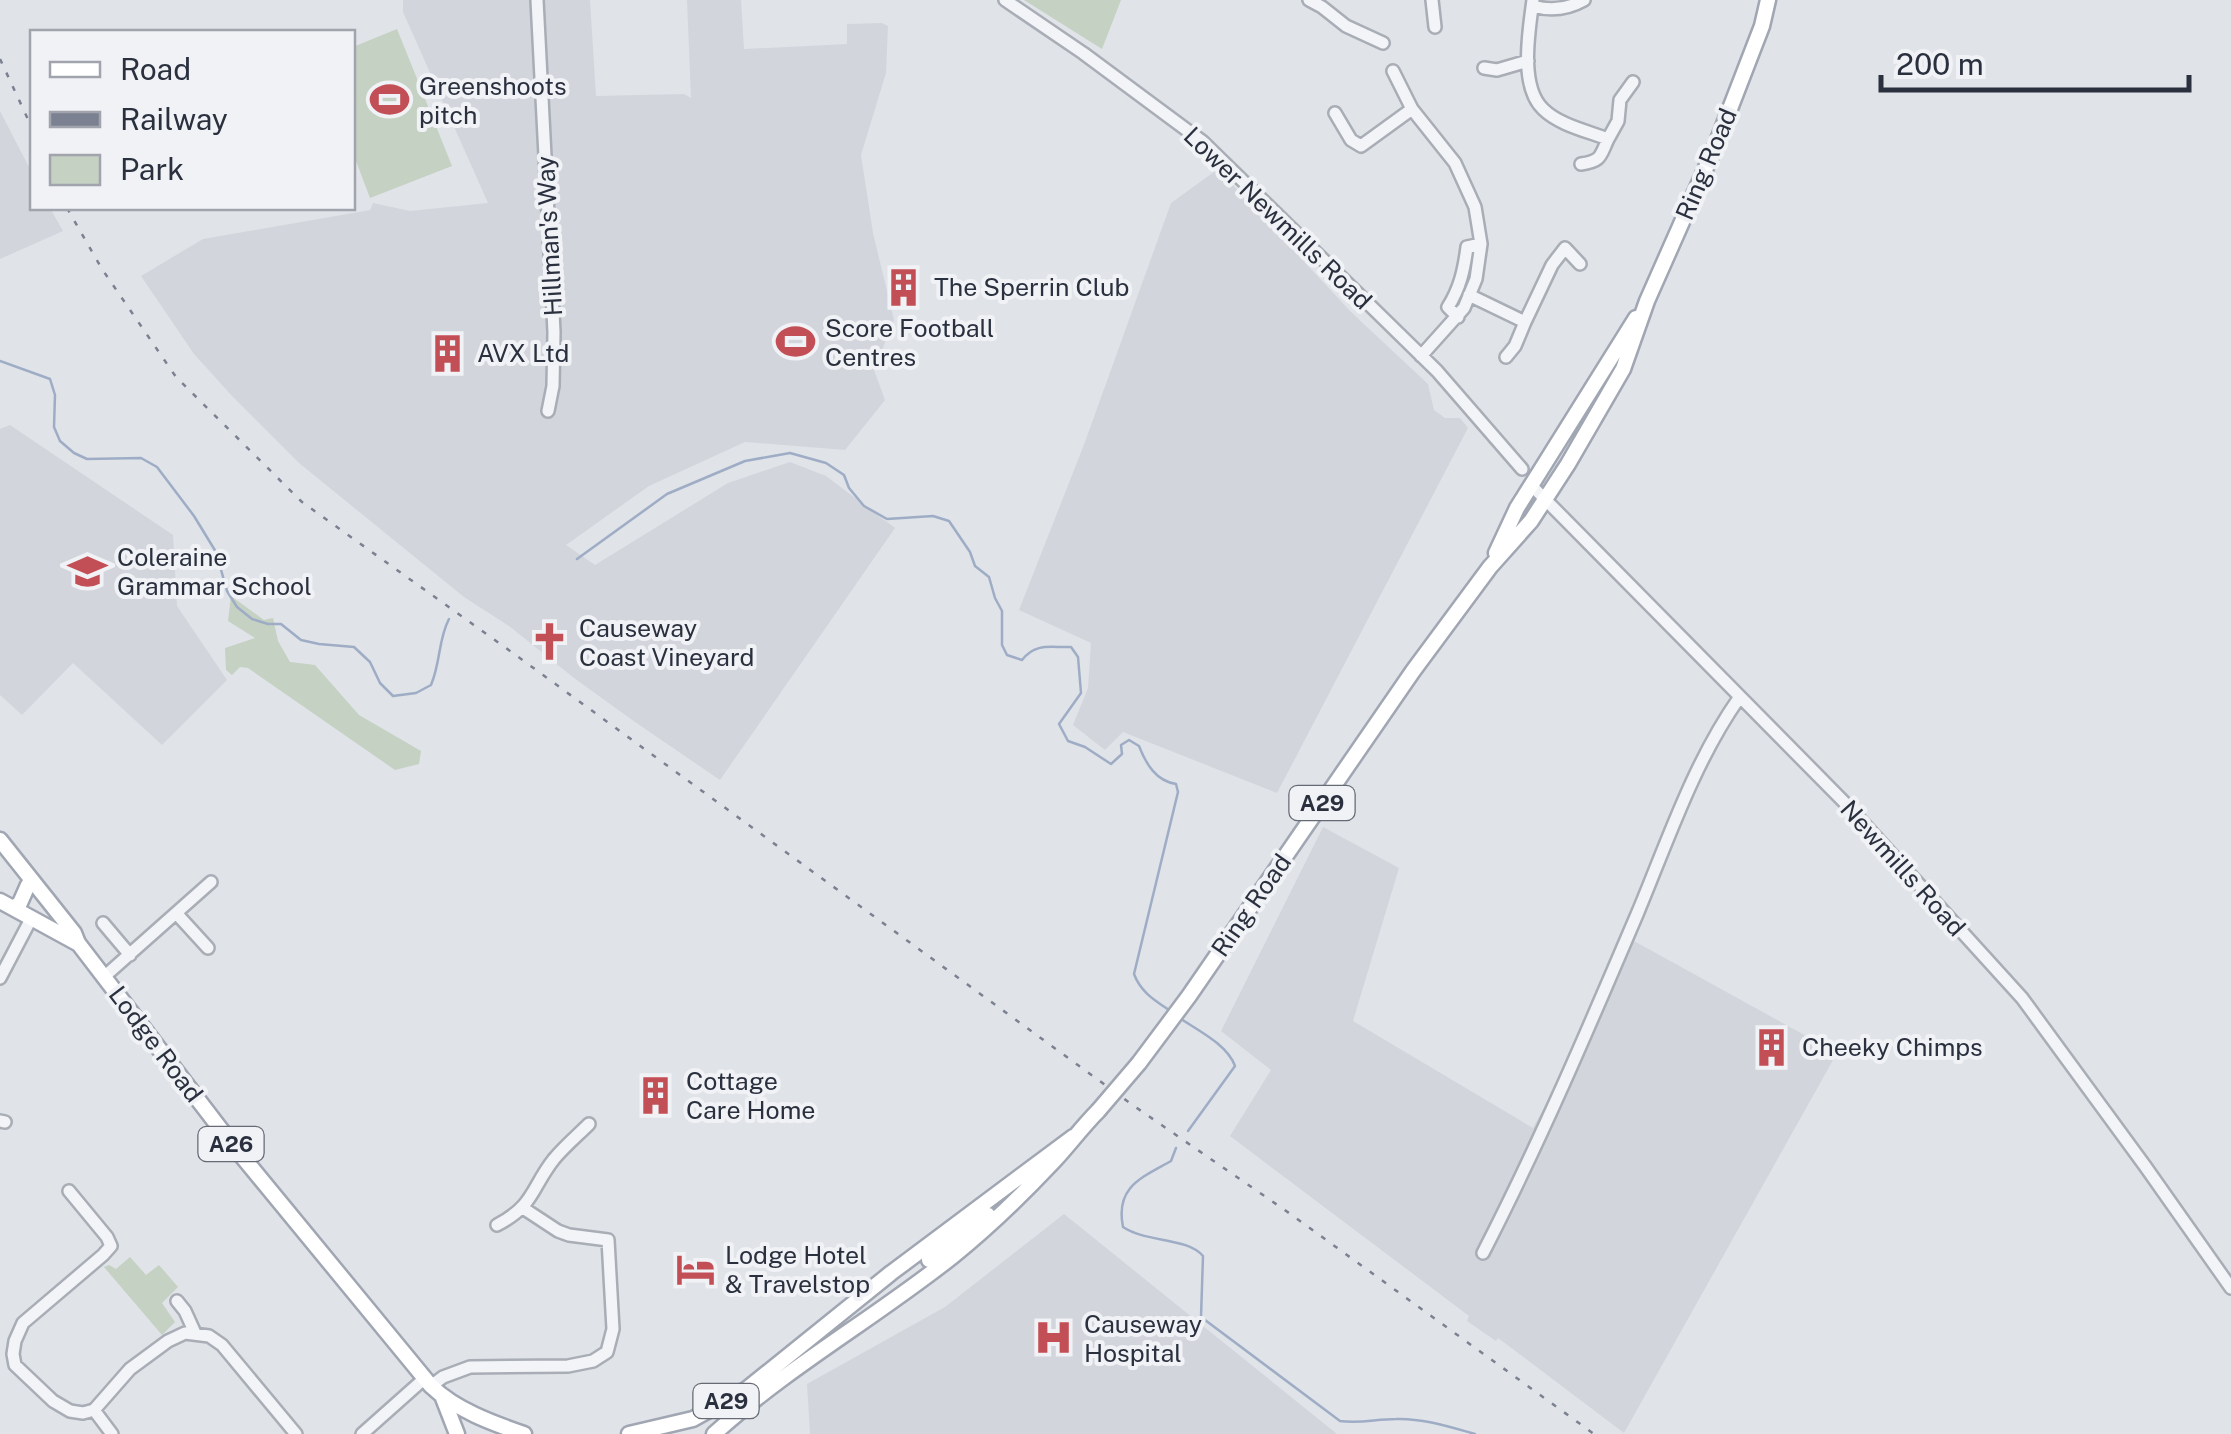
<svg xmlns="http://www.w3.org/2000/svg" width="2231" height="1434" font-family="'Public Sans',sans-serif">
	<rect width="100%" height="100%" fill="#e0e3e8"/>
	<path fill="#d3d5dd" d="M 403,0 L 590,0 L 596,96 L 684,94 L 691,98 L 687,0 L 741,0 L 744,49 L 847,44 L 847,24 L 882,23 L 888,26 L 886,73 L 861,155 L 873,233 L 894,320 L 874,370 L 885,400 L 845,450 L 745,442 L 649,486 L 566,545 L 595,565 L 728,483 L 790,462 L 826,476 L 895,528 L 720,780 L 635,722 L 574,678 L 509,626 L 464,597 L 299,463 L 233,397 L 194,354 L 141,276 L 203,239 L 370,210 L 373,203 L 410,211 L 488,203 L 403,12 Z
		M 0,111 L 32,173 L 32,208 L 50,208 L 63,231 L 0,259 Z
		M 1218,169 L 1351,312 L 1428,384 L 1434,410 L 1445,418 L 1460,418 L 1468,428 L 1277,793 L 1123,732 L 1105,750 L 1073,725 L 1088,688 L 1091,643 L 1019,610 L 1085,442 L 1171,203 Z
		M 10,425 L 173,535 L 177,606 L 227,680 L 162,745 L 73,663 L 22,715 L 0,695 L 0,429 Z
		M 1323,827 L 1399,868 L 1353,1021 L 1533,1128 L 1634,941 L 1837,1053 L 1624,1433 L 1498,1338 L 1496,1341 L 1467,1321 L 1469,1316 L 1230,1136 L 1271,1070 L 1221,1031 Z
		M 1064,1214 L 1337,1434 L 810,1434 L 807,1384 L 945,1307 Z"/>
	<path fill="#c5d1c2" d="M 1024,0 L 1121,0 L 1102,49 Z
		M 397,29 L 452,166 L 370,198 L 353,153 L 353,47 Z
		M 231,596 L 264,620 L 273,618 L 278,641 L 290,662 L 315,665 L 359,715 L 421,751 L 419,764 L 395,770 L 248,668 L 240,667 L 232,675 L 226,670 L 225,648 L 255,638 L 228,621 Z
		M 130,1257 L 146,1275 L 159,1265 L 178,1287 L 162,1303 L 175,1322 L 162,1335 L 104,1267 L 109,1265 L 116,1269 Z"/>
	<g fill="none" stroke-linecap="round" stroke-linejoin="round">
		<path stroke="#9eadc5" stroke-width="2.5" d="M 0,361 L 50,379 L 55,395 L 54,427 L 60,441 L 74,453 L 87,459 L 141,458 L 157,467 L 194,516 L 216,552 L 227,591 L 237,607 L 252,619 L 268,624 L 281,624 L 301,640 L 319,644 L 354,647 L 370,662 L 380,683 L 393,696 L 416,693 L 431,685 C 441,661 438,640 449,619
			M 577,559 L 667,494 L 745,461 L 790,453 L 826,463 L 844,475 L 849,488 L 864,506 L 887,519 L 933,516 L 949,521 L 970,552 L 975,566 L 989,577 L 995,598 L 1002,611 L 1002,645 L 1007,655 L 1022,660 C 1036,642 1051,648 1071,647 L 1078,657 L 1081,693 L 1059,724 L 1068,741 L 1085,747 L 1111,764 L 1122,754 L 1121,745 L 1129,740 L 1139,746 C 1146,764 1156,781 1176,784 L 1178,792 L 1134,974 C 1141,993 1156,1001 1172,1012
			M 1178,1017 C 1197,1030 1227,1044 1235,1066 L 1188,1131
			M 1176,1148 L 1171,1161 C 1141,1178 1115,1187 1123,1227 C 1147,1243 1187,1237 1203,1256 L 1201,1317 L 1340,1421 C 1360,1424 1376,1419 1396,1419 C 1422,1418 1450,1427 1475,1434"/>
		<defs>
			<path id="minor" d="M 537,0 L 554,332 L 553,386 L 548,411
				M 1005,0 L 1083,53 L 1203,142 L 1437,371 L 1522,469
				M 1309,0 L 1322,7 L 1346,26 L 1383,43
				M 1432,0 L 1435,27
				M 1533,0 C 1529,30 1519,86 1543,109 C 1559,125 1587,131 1608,139 L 1618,121 L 1620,100 L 1633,82
				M 1533,6 C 1550,11 1568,9 1584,0
				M 1484,68 L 1497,70 L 1528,61
				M 1393,71 L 1412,109 L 1455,163 L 1475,207 L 1481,244 L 1476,279 L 1464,308 L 1421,356
				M 1335,113 L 1351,140 L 1361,146 L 1412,109
				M 1581,164 C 1602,161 1600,156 1608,139
				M 1469,295 L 1525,322 L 1552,265 L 1565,248 L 1580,264
				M 1458,317 L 1448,307 C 1460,288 1464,270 1467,247 L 1481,244
				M 1506,357 L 1515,346 L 1525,322
				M 1532,486 L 1845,803 L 2022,998 L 2145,1166 L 2231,1288
				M 176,913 L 208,948
				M 103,923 L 130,955
				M 105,976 L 211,882
				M 0,978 L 32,917
				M 0,1121 L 5,1122
				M 69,1191 L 107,1237 L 111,1246 L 103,1255 L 23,1323 L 15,1341 L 13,1354 L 15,1365 L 53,1401 L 70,1411 L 83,1413 L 94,1410 L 130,1369 L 168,1341 L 185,1333 L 209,1336 L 222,1345 L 296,1434
				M 497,1225 C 535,1205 531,1188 554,1159 C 565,1146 578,1135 589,1124
				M 1483,1253 C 1540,1142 1589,1027 1638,912 C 1668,840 1694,762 1739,698
				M 177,1301 L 185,1311 L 195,1333
				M 431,1386 L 443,1377 L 470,1367 L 568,1366 L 593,1361 L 607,1352 L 613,1329 L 608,1240 L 569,1235 L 558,1231 L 523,1208
				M 94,1410 L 112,1434
				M 362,1434 L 425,1378"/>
			<path id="major" d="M 1496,553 L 1517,508 L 1636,318
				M 0,840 L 74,933 L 78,943 L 232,1144 L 431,1386 C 456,1410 492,1423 524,1434
				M 0,901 L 77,943
				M 15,907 L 20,903 L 28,885
				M 1139,1063 L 1189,996 L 1413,671 L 1490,567 L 1531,521 L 1568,464 L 1623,369 L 1647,301 L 1716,145 L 1762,26 L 1768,0
				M 929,1260 L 988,1215
				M 443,1398 L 457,1434
				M 629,1434 L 693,1419 L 747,1389 L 891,1273 L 1073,1137
				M 714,1434 C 788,1367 875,1318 953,1256 C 989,1227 1021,1196 1053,1162 C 1069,1145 1082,1127 1098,1111"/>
		</defs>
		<use href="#minor" stroke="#a9adb5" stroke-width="16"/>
		<use href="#major" stroke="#a1a6b3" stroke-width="19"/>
		<use href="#minor" stroke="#f3f4f7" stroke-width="11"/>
		<use href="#major" stroke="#fff" stroke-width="14"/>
		<path stroke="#7b8190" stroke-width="2.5" stroke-dasharray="5 10" stroke-linecap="butt" d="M 0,59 L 32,128
			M 67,208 L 102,269 L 176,377 L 302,502 L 506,648 L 1134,1106 L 1289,1213 L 1594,1434"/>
		<defs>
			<path id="major-bridge" d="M 1098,1111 L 1139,1063"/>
		</defs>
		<use href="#major-bridge" stroke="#a1a6b3" stroke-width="19" stroke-linecap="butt"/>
		<use href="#major-bridge" stroke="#fff" stroke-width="14"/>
	</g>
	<defs>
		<symbol id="stadium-bare" viewBox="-9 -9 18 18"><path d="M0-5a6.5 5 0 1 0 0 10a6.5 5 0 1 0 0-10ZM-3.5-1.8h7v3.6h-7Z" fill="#c34f56" stroke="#f0f2f6" stroke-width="2.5" paint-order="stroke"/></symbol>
		<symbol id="building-bare" viewBox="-9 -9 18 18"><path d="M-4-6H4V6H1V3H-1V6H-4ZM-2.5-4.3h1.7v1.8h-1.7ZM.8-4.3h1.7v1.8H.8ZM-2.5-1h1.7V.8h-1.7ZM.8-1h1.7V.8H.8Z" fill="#c34f56" stroke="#f0f2f6" stroke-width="2.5" paint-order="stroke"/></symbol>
		<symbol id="school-bare" viewBox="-9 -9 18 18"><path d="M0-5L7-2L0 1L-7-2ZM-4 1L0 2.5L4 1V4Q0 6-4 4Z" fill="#c34f56" stroke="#f0f2f6" stroke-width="2.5" paint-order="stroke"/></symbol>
		<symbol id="church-bare" viewBox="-9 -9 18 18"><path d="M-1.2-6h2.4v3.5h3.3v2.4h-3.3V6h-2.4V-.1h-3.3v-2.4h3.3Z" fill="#c34f56" stroke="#f0f2f6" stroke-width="2.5" paint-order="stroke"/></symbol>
		<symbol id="hotel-bare" viewBox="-9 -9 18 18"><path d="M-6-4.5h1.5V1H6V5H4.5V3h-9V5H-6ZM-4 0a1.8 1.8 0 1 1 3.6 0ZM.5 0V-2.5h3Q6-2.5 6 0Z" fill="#c34f56" stroke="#f0f2f6" stroke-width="2.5" paint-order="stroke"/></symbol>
		<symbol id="hospital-bare" viewBox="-9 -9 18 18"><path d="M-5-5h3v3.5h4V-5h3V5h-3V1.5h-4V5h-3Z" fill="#c34f56" stroke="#f0f2f6" stroke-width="2.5" paint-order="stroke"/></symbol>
	</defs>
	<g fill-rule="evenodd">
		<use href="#stadium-bare" x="362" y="72" width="55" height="55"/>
		<use href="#building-bare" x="876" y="260" width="55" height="55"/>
		<use href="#stadium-bare" x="768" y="314" width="55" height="55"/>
		<use href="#building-bare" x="420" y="326" width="55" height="55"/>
		<use href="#school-bare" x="60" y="544" width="55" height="55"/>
		<use href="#church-bare" x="522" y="614" width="55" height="55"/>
		<use href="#building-bare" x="1744" y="1020" width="55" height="55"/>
		<use href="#building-bare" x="628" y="1068" width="55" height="55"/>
		<use href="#hotel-bare" x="668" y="1242" width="55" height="55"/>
		<use href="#hospital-bare" x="1026" y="1310" width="55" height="55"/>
	</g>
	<g text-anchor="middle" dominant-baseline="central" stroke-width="8" stroke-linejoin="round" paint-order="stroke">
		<g fill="#f0f2f6" stroke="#656a75" stroke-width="2.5">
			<rect x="1289.5" y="786" width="65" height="34" rx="8"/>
			<rect x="198.5" y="1127" width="65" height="34" rx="8"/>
			<rect x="693.5" y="1384" width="65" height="34" rx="8"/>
		</g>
		<g font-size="22" font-weight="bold" fill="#2a303e">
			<text x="1322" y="803">A29</text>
			<text x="231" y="1144">A26</text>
			<text x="726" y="1401">A29</text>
		</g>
		<g font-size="25" fill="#2a303e" stroke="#f0f2f6" text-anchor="start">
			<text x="419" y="86">Greenshoots<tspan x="419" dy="29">pitch</tspan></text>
			<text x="934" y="287">The Sperrin Club</text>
			<text x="825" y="328">Score Football<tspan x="825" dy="29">Centres</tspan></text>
			<text x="477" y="353">AVX Ltd</text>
			<text x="117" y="557">Coleraine<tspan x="117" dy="29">Grammar School</tspan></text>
			<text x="579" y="628">Causeway<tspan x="579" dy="29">Coast Vineyard</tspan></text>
			<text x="1802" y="1047">Cheeky Chimps</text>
			<text x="686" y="1081">Cottage<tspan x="686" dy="29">Care Home</tspan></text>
			<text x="725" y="1255">Lodge Hotel<tspan x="725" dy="29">&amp; Travelstop</tspan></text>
			<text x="1084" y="1324">Causeway<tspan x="1084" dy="29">Hospital</tspan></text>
		</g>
		<g font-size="25" fill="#2a303e" stroke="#f0f2f6">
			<text transform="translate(1706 164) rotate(-67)">Ring Road</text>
			<text transform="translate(1278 218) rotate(44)">Lower Newmills Road</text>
			<text transform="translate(549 236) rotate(-93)">Hillman's Way</text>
			<text transform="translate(1903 868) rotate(48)">Newmills Road</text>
			<text transform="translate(1251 905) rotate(-55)">Ring Road</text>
			<text transform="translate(156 1044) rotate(53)">Lodge Road</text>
		</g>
	</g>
	<rect x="30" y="30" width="325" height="180" fill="#f0f2f6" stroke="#a1a4ac" stroke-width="2.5"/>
	<rect x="50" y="62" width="50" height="15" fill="#ffffff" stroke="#a1a4ac" stroke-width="2.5"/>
	<text x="120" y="80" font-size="30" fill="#2a303e">Road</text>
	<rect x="50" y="112" width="50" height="15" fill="#7b8190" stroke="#a1a4ac" stroke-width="2.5"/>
	<text x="120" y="130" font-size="30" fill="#2a303e">Railway</text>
	<rect x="50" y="155" width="50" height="30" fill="#c5d1c2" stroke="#a1a4ac" stroke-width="2.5"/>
	<text x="120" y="180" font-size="30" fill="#2a303e">Park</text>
	<path d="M1881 75v15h308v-15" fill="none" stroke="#2a303e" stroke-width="5"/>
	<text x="1896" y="75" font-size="30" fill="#2a303e" stroke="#f0f2f6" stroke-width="8" paint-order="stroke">200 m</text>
</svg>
